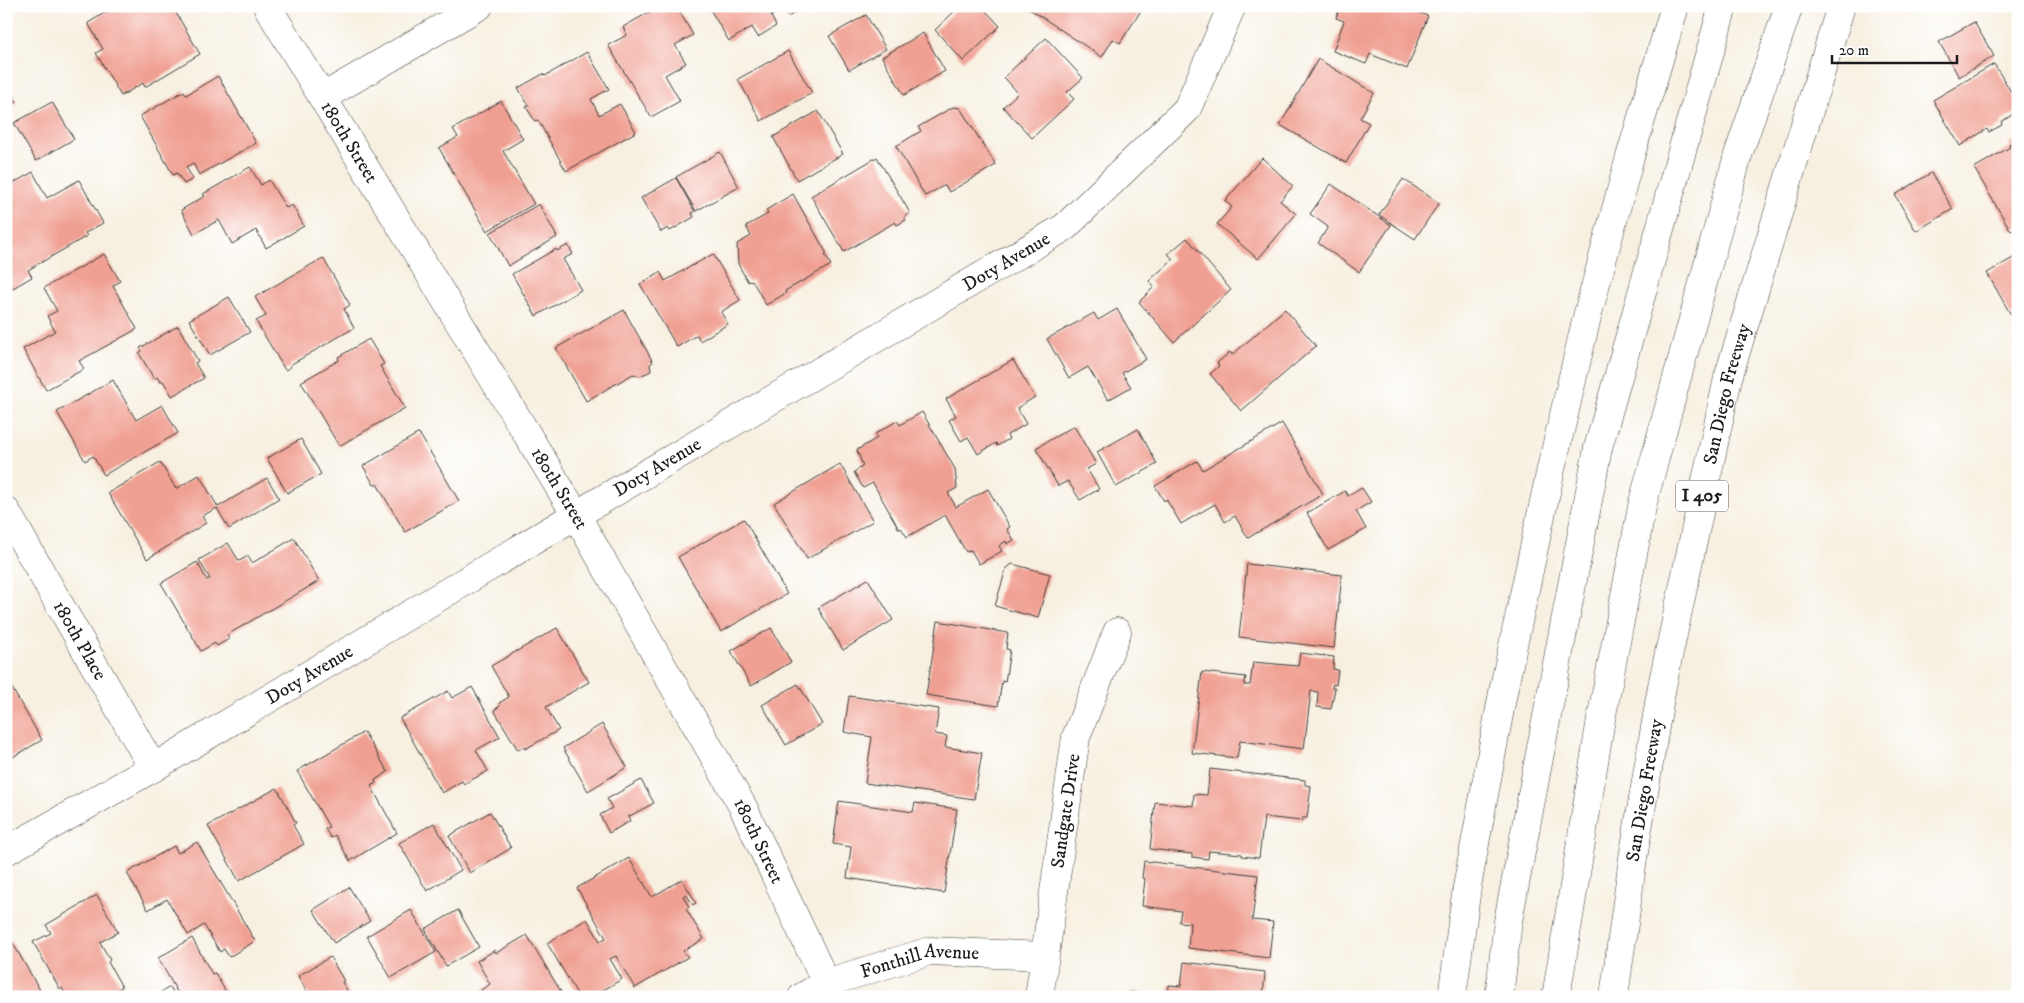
<svg xmlns="http://www.w3.org/2000/svg" width="2024" height="1003" font-family="'IM FELL DW Pica',serif">
	<rect width="100%" height="100%" fill="#fff"/>
	<filter id="ink" filterUnits="userSpaceOnUse"><feTurbulence type="fractalNoise" baseFrequency=".02" numOctaves="2"/><feDisplacementMap in="SourceGraphic" scale="10" xChannelSelector="R" yChannelSelector="G"/><feConvolveMatrix kernelMatrix="1 2 1 2 8 2 1 2 1" color-interpolation-filters="sRGB"/></filter>
	<filter id="wash" filterUnits="userSpaceOnUse"><feTurbulence type="fractalNoise" baseFrequency=".0096" numOctaves="4" result="noise"/><feDisplacementMap in="SourceGraphic" scale="20" xChannelSelector="R" yChannelSelector="G"/><feGaussianBlur stdDeviation="1.12" result="paint"/><feColorMatrix in="noise" values="0 0 0 0 0 0 0 0 0 0 0 0 0 0 0 0 0 1.4 0 .05"/><feComposite in="paint" operator="in"/></filter>
	<g filter="url(#wash)">
		<rect width="100%" height="100%" fill="#f7f0e1"/>
		<g id="blocks">
			<path fill="#f0a093" d="M 116,6 L 129,6 L 130,8 L 133,6 L 172,6 L 200,54 L 145,87 L 143,83 L 121,96 L 96,53 L 103,49 L 88,23 Z
				M 653,6 L 676,6 L 693,35 L 675,45 L 686,63 L 665,75 L 680,101 L 651,117 L 608,45 L 627,35 L 623,27 L 653,10 L 651,7 Z
				M 708,6 L 797,6 L 799,10 L 788,17 L 783,9 L 771,16 L 776,26 L 758,37 L 752,27 L 729,41 Z
				M 960,6 L 989,6 L 985,10 L 1000,26 L 963,61 L 935,30 Z
				M 1025,6 L 1144,6 L 1120,43 L 1113,39 L 1102,57 Z
				M 1340,6 L 1403,6 L 1428,16 L 1407,69 L 1370,54 L 1366,64 L 1333,51 L 1344,21 L 1336,18 Z
				M 866,15 L 886,49 L 849,70 L 829,36 Z
				M 1974,22 L 1994,56 L 1959,77 L 1939,42 Z
				M 923,33 L 945,71 L 904,95 L 882,57 Z
				M 1046,38 L 1083,78 L 1067,92 L 1074,99 L 1032,138 L 1003,107 L 1018,93 L 1004,77 Z
				M 788,51 L 812,93 L 761,121 L 738,79 Z
				M 587,52 L 609,89 L 591,99 L 599,115 L 620,104 L 636,132 L 566,171 L 538,120 L 535,121 L 526,107 L 529,106 L 518,88 L 543,74 L 545,76 Z
				M 1318,59 L 1374,93 L 1360,118 L 1369,123 L 1346,163 L 1280,125 Z
				M 1994,64 L 2018,103 L 2018,111 L 2001,122 L 2002,125 L 1989,132 L 1987,129 L 1960,146 L 1933,100 Z
				M 218,76 L 256,143 L 199,175 L 193,163 L 186,167 L 193,179 L 184,184 L 177,173 L 173,175 L 140,116 L 184,91 L 186,95 Z
				M 6,84 L 17,102 L 6,109 Z
				M 501,101 L 523,139 L 503,151 L 534,204 L 487,231 L 439,148 L 458,137 L 453,129 Z
				M 52,102 L 74,139 L 36,161 L 14,123 Z
				M 953,107 L 960,108 L 996,165 L 949,192 L 945,185 L 925,196 L 896,146 L 921,131 L 918,127 Z
				M 818,111 L 843,154 L 797,180 L 773,137 Z
				M 2018,139 L 2018,227 L 2011,231 L 1974,168 L 2010,147 L 2009,144 Z
				M 720,152 L 739,187 L 696,211 L 676,177 Z
				M 877,157 L 910,213 L 904,217 L 906,220 L 897,225 L 895,222 L 844,252 L 811,196 Z
				M 1262,158 L 1293,186 L 1280,201 L 1296,214 L 1258,259 L 1217,224 L 1232,207 L 1225,201 Z
				M 250,167 L 261,185 L 269,180 L 286,208 L 292,205 L 304,226 L 266,248 L 256,230 L 232,244 L 219,220 L 194,234 L 181,210 L 205,196 L 203,194 Z
				M 33,172 L 47,198 L 79,180 L 103,223 L 85,233 L 87,236 L 28,270 L 32,277 L 6,292 L 6,187 Z
				M 1931,173 L 1953,209 L 1916,231 L 1895,195 Z
				M 676,178 L 695,212 L 692,213 L 694,217 L 670,231 L 668,228 L 661,232 L 641,198 Z
				M 1403,179 L 1439,203 L 1415,239 L 1379,215 Z
				M 1331,184 L 1391,225 L 1359,272 L 1318,243 L 1328,227 L 1310,214 Z
				M 793,194 L 827,254 L 825,255 L 831,265 L 785,291 L 786,293 L 766,305 L 752,280 L 748,282 L 738,264 L 737,244 L 751,236 L 746,226 L 768,214 L 766,210 Z
				M 539,204 L 557,237 L 508,266 L 490,233 Z
				M 1187,238 L 1231,290 L 1174,342 L 1139,302 L 1154,287 L 1149,281 L 1173,259 L 1168,254 Z
				M 568,245 L 573,254 L 563,259 L 581,290 L 536,316 L 512,274 L 556,249 L 557,251 Z
				M 104,254 L 120,281 L 113,286 L 137,329 L 79,361 L 84,369 L 46,390 L 23,349 L 55,331 L 47,316 L 57,311 L 44,288 Z
				M 713,254 L 740,300 L 721,312 L 728,324 L 700,341 L 697,335 L 677,347 L 640,284 L 660,272 L 665,281 Z
				M 2018,255 L 2018,311 L 2011,315 L 1987,273 Z
				M 323,258 L 350,305 L 344,309 L 354,328 L 290,365 L 291,367 L 285,370 L 256,321 L 266,316 L 255,297 Z
				M 229,297 L 250,332 L 210,355 L 189,320 Z
				M 1117,309 L 1146,359 L 1122,373 L 1131,387 L 1108,400 L 1088,367 L 1069,378 L 1047,339 L 1094,313 L 1098,320 Z
				M 1285,309 L 1316,346 L 1241,411 L 1210,374 L 1219,366 L 1217,363 L 1230,352 L 1232,355 Z
				M 624,310 L 653,362 L 650,364 L 651,371 L 640,376 L 633,374 L 586,401 L 556,348 Z
				M 178,326 L 198,361 L 195,363 L 204,378 L 172,396 L 163,381 L 160,382 L 157,377 L 154,379 L 139,353 L 142,351 L 140,348 Z
				M 369,339 L 384,364 L 380,366 L 405,408 L 339,446 L 301,382 L 339,360 L 338,357 Z
				M 1013,360 L 1035,397 L 1017,408 L 1026,424 L 1007,435 L 1009,439 L 997,446 L 996,443 L 978,454 L 968,437 L 961,441 L 949,420 L 956,416 L 946,399 Z
				M 113,380 L 136,420 L 162,405 L 178,433 L 104,475 L 93,456 L 85,461 L 57,412 Z
				M 922,412 L 955,469 L 957,488 L 948,493 L 956,507 L 988,489 L 1010,527 L 1007,529 L 1014,540 L 1007,544 L 1006,541 L 999,546 L 1002,551 L 979,564 L 971,550 L 966,552 L 945,515 L 907,537 L 901,528 L 899,529 L 873,483 L 863,488 L 854,472 L 863,466 L 857,450 L 877,438 L 875,434 L 897,421 L 900,425 Z
				M 1282,423 L 1323,494 L 1248,538 L 1235,516 L 1225,522 L 1215,504 L 1181,524 L 1166,499 L 1164,501 L 1155,486 L 1197,461 L 1203,470 Z
				M 1074,426 L 1096,464 L 1087,469 L 1099,489 L 1080,500 L 1068,481 L 1058,486 L 1036,448 Z
				M 1138,429 L 1157,464 L 1116,487 L 1097,452 Z
				M 419,433 L 459,501 L 405,532 L 377,484 L 374,485 L 363,466 Z
				M 301,439 L 321,474 L 287,493 L 267,458 Z
				M 160,462 L 176,489 L 199,475 L 218,507 L 267,478 L 279,498 L 229,529 L 217,508 L 202,516 L 206,523 L 147,559 L 108,493 Z
				M 840,464 L 873,521 L 807,559 L 774,503 Z
				M 1362,488 L 1371,502 L 1356,511 L 1366,529 L 1328,550 L 1307,513 L 1345,491 L 1348,496 Z
				M 744,519 L 787,594 L 721,632 L 678,557 Z
				M 294,538 L 319,581 L 227,635 L 229,639 L 217,646 L 215,643 L 201,651 L 161,583 L 197,562 L 207,580 L 210,579 L 199,560 L 228,543 L 239,561 L 248,556 L 252,563 Z
				M 1012,564 L 1050,574 L 1038,618 L 995,606 L 1006,569 Z
				M 1247,564 L 1342,575 L 1334,648 L 1239,637 Z
				M 868,579 L 893,620 L 843,650 L 818,608 Z
				M 938,621 L 1008,633 L 1006,649 L 1010,650 L 1005,682 L 1002,681 L 998,706 L 926,695 Z
				M 557,628 L 589,682 L 546,707 L 559,730 L 525,749 L 524,747 L 518,750 L 494,710 L 500,706 L 499,703 L 509,697 L 491,666 Z
				M 771,628 L 791,662 L 751,686 L 731,651 Z
				M 1300,653 L 1334,657 L 1333,669 L 1338,670 L 1336,685 L 1333,684 L 1332,688 L 1335,688 L 1331,709 L 1317,707 L 1318,692 L 1311,691 L 1304,749 L 1240,741 L 1237,758 L 1192,753 L 1202,672 L 1246,677 L 1244,685 L 1250,685 L 1253,662 L 1298,666 Z
				M 6,678 L 42,740 L 6,761 Z
				M 798,684 L 822,724 L 786,745 L 762,705 Z
				M 472,687 L 500,737 L 476,750 L 488,771 L 464,784 L 462,781 L 442,793 L 400,718 L 448,691 L 452,698 Z
				M 849,696 L 939,709 L 935,734 L 947,736 L 945,747 L 982,753 L 974,799 L 865,783 L 872,737 L 844,732 Z
				M 602,724 L 627,767 L 588,791 L 563,748 Z
				M 364,732 L 388,772 L 375,780 L 376,783 L 371,786 L 397,833 L 350,861 L 335,835 L 331,838 L 325,829 L 329,827 L 297,771 Z
				M 1210,769 L 1305,780 L 1305,785 L 1311,786 L 1307,818 L 1302,818 L 1302,821 L 1264,817 L 1259,858 L 1242,856 L 1242,854 L 1209,851 L 1208,859 L 1192,857 L 1192,854 L 1150,849 L 1155,802 L 1193,806 L 1194,794 L 1207,795 Z
				M 641,780 L 654,803 L 628,817 L 630,821 L 609,833 L 600,815 L 612,808 L 607,799 Z
				M 277,788 L 296,823 L 293,825 L 304,844 L 239,881 L 208,826 Z
				M 839,801 L 913,812 L 915,803 L 957,809 L 944,893 L 847,878 L 851,847 L 833,844 Z
				M 490,812 L 511,848 L 470,873 L 449,836 Z
				M 434,823 L 461,870 L 427,891 L 399,843 Z
				M 197,842 L 255,941 L 229,957 L 224,949 L 220,952 L 204,925 L 188,935 L 167,899 L 148,910 L 127,873 L 174,846 L 178,853 Z
				M 629,858 L 652,897 L 682,879 L 696,903 L 693,905 L 686,894 L 683,896 L 689,907 L 686,909 L 704,939 L 683,951 L 688,957 L 635,988 L 616,956 L 610,959 L 622,979 L 592,997 L 579,997 L 547,943 L 587,919 L 600,941 L 606,938 L 577,888 Z
				M 1144,861 L 1258,875 L 1252,920 L 1273,922 L 1269,958 L 1188,948 L 1190,923 L 1179,922 L 1181,911 L 1142,906 L 1145,879 L 1142,878 Z
				M 349,887 L 370,921 L 334,943 L 313,910 Z
				M 97,895 L 118,932 L 100,942 L 110,960 L 108,962 L 122,987 L 105,997 L 67,997 L 62,988 L 60,989 L 33,942 L 51,933 L 46,925 Z
				M 411,910 L 436,952 L 391,978 L 367,936 Z
				M 458,910 L 479,947 L 446,966 L 425,929 Z
				M 527,935 L 564,997 L 482,997 L 481,990 L 490,984 L 477,961 L 495,950 L 496,953 Z
				M 192,938 L 212,974 L 215,973 L 226,992 L 218,997 L 180,997 L 158,958 Z
				M 11,940 L 41,992 L 33,997 L 6,997 L 6,943 Z
				M 330,957 L 344,981 L 342,982 L 351,997 L 310,997 L 298,976 Z
				M 1184,962 L 1265,972 L 1263,997 L 1168,997 L 1169,985 L 1181,986 Z
				M 170,987 L 176,997 L 153,997 Z
				M 1130,992 L 1159,995 L 1159,997 L 1130,997 Z"/>
		</g>
	</g>
	<g filter="url(#ink)">
		<use href="#blocks" fill-opacity="0" stroke="#3d3c3a" stroke-width="1"/>
		<g fill="none" stroke-linecap="round" stroke-linejoin="round">
			<defs>
				<g id="street">
					<path id="s1" d="M 267,6 L 576,515 L 743,807 L 826,983"/>
					<path d="M 323,97 L 479,6"/>
					<path id="s2" d="M 6,511 L 153,768"/>
					<path id="s3" d="M 6,851 L 153,768 L 576,515 L 1065,227 L 1187,109 L 1232,6"/>
					<path id="s4" d="M 802,997 L 826,983 L 930,951 L 1044,956"/>
					<path id="s5" d="M 1039,997 L 1076,737 L 1117,632"/>
				</g>
				<g id="highway">
					<path d="M 1452,997 L 1467,887 L 1504,687 L 1551,469 L 1587,317 L 1630,157 L 1675,6"/>
					<path d="M 1499,997 L 1508,921 L 1598,448 L 1723,6"/>
					<path d="M 1556,997 L 1600,725 L 1643,502 L 1738,155 L 1789,6"/>
					<path id="s6" d="M 1614,997 L 1633,858 L 1662,686 L 1728,378 L 1841,6"/>
				</g>
			</defs>
			<use href="#street" stroke="#3d3c3a" stroke-width="29"/>
			<use href="#highway" stroke="#3d3c3a" stroke-width="29"/>
			<use href="#street" stroke="#fff" stroke-width="28"/>
			<use href="#highway" stroke="#fff" stroke-width="28"/>
		</g>
	</g>
	<g text-anchor="middle" dominant-baseline="central" stroke-width="4" stroke-linejoin="round" paint-order="stroke">
		<rect fill="#fff" stroke="#606060" stroke-width="1" x="1676" y="480.5" width="52" height="31" rx="4"/>
		<g font-size="18" font-weight="bold" fill="#1c1c1c">
			<text x="1702" y="496">I 405</text>
		</g>
		<g font-size="19" fill="#1c1c1c" stroke="#fff">
			<text stroke="none"><textPath href="#s1" startOffset="159">180th Street</textPath></text>
			<text stroke="none"><textPath href="#s3" startOffset="1161">Doty Avenue</textPath></text>
			<text stroke="none"><textPath href="#s6" startOffset="614">San Diego Freeway</textPath></text>
			<text stroke="none"><textPath href="#s3" startOffset="756">Doty Avenue</textPath></text>
			<text stroke="none"><textPath href="#s1" startOffset="564">180th Street</textPath></text>
			<text stroke="none"><textPath href="#s2" startOffset="149">180th Place</textPath></text>
			<text stroke="none"><textPath href="#s3" startOffset="351">Doty Avenue</textPath></text>
			<text stroke="none"><textPath href="#s6" startOffset="209">San Diego Freeway</textPath></text>
			<text stroke="none"><textPath href="#s5" startOffset="188">Sandgate Drive</textPath></text>
			<text stroke="none"><textPath href="#s1" startOffset="969">180th Street</textPath></text>
			<text stroke="none"><textPath href="#s4" startOffset="125">Fonthill Avenue</textPath></text>
		</g>
	</g>
	<rect width="2024" height="1003" fill="none" stroke="#fff" stroke-width="25"/>
	<path d="M1832 55v8h125v-8" fill="none" stroke="#1c1c1c" stroke-width="2.5"/>
	<text x="1839" y="55" font-size="15" fill="#1c1c1c" stroke="#ffffff" stroke-width="4" paint-order="stroke">20 m</text>
</svg>
